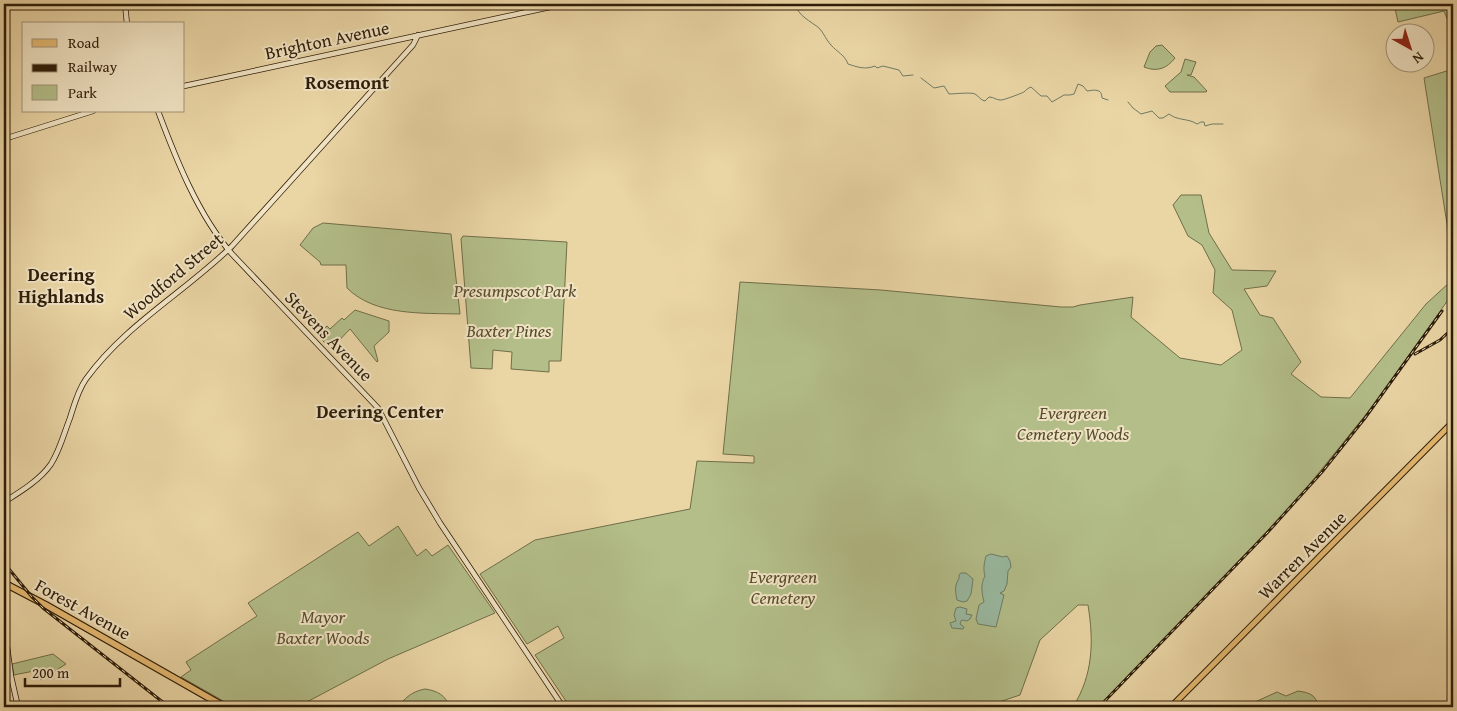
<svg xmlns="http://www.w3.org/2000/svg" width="1457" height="711" font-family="'Gentium Book Plus',serif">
	<rect width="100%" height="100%" fill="#ead5a5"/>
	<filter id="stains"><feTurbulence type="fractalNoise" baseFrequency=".004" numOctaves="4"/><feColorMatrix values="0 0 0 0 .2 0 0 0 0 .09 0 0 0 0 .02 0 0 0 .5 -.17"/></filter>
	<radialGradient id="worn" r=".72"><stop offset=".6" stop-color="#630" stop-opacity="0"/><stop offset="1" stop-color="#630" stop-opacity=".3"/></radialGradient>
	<path fill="#b3be89" stroke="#706e49" d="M 1394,4 L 1453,4 L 1453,33 L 1444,11 L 1398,22 Z
		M 1162,45 L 1175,58 C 1166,69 1157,72 1144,67 L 1150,52 L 1156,46 Z
		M 1185,59 L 1196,62 L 1191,75 L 1187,75 L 1194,77 L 1207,91 L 1206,92 L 1170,92 L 1165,86 L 1181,72 Z
		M 1453,69 L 1453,293 L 1372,407 L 1300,496 L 1254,545 L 1098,707 L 1073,707 C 1093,675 1094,642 1088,605 L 1078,605 L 1040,640 L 1020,695 L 984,707 L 570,707 L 535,655 L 564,638 L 558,626 L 527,644 L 480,574 L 535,540 L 690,509 L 697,461 L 754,463 L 754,456 L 723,454 L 740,282 L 881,290 L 1061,307 L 1073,307 L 1080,305 L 1133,297 L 1131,317 L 1180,358 L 1221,365 L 1242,350 L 1232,310 L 1213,293 L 1215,270 L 1202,245 L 1188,236 L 1173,205 L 1181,195 L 1201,195 L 1209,233 L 1232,270 L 1276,271 L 1267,286 L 1244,289 L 1260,315 L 1273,318 L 1301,362 L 1291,374 L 1321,397 L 1350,398 L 1426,304 L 1450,282 L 1447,224 L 1424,78 Z
		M 323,223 L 451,234 L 460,314 C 423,313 375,316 347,288 L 346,265 L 321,265 L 320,262 L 300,245 L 313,228 Z
		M 463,236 L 567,242 L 561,361 L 549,361 L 549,372 L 511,369 L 512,352 L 493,350 L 492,369 L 471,368 L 461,239 Z
		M 355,310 L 389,321 L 389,332 L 374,346 L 378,361 L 377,362 L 350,329 L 331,349 L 317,335 L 327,326 L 330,329 L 342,318 L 344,320 Z
		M 398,526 L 417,556 L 426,549 L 432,556 L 448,545 L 495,613 L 388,659 L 303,704 L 304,707 L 234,707 L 181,677 L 191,670 L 186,662 L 257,616 L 248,603 L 358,532 L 369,546 Z
		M 53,654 L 66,664 L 41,680 L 39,670 L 14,675 L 12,664 Z
		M 425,689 C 438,691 445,695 450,707 L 407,707 L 403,701 C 410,694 415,691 425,689 Z
		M 1298,691 C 1312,693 1314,695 1320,707 L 1250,707 L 1255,702 L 1277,692 L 1286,696 Z"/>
	<path fill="#99b9a1" stroke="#6e7b64" d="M 991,554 L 1003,557 L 1007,556 L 1010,561 L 1011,567 L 1008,571 L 1007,584 L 1004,591 L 1000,593 L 1004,595 L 996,627 L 978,624 L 976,619 L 979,605 L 984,602 C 982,593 980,585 985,576 C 983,569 984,564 986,556 Z
		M 961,573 L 966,573 L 973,579 L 971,594 L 967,601 L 963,602 L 957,600 C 956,596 955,590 956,585 C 957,580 960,580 959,575 Z
		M 960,607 L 967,609 L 966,614 L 972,615 L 970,619 L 967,621 L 962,620 L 961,621 L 960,624 L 964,627 L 963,629 L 952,628 L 950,623 L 956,621 L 954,615 L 956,608 Z"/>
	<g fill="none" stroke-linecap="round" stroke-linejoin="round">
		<path stroke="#6e7b64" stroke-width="1" d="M 796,4 C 796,15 812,22 819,28 C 824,33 826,40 831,45 C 837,52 845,55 848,64 C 857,67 865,70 875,66 L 877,68 L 883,66 L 899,70 L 903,76 L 913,75
			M 921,78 L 934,88 L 944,86 L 949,94 C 953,94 972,92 975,94 C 979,96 980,100 985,101 L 989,97 C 994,97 996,100 1000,100 C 1002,101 1022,93 1024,92 C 1026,90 1028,88 1031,87 L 1041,96 L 1047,96 L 1052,102 L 1064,95 L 1070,95 L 1074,94 L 1078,84 L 1083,86 L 1087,91 C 1094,90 1102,88 1102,98 L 1108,100
			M 1128,102 L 1133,108 L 1141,114 L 1152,111 L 1159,118 L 1163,118 L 1169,114 C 1178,121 1188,118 1197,124 L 1201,122 L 1204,122 L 1205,126 L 1212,124 L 1223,124"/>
		<defs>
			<path id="secondary" d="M 125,4 L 127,24
				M 184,86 L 564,4
				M 158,111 C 176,159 198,215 232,254 L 378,408 L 419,488 L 440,523 L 563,707
				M 4,139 L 93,111
				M 4,502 C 20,492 40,480 51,464 C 60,450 64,433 70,418 C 74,405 78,390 86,379 C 125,325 185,292 232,246 L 413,45 L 418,35
				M 4,624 L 11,676 L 18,707"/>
			<path id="primary" d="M 1171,707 L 1453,422"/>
			<path id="trunk" d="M 4,583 L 46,605 L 225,707"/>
		</defs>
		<use href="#secondary" stroke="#2e1d09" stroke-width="6"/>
		<use href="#primary" stroke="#2e1d09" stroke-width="7"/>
		<use href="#trunk" stroke="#2e1d09" stroke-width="8"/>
		<use href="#secondary" stroke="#f1e4c4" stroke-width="4.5"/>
		<use href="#primary" stroke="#e5ba72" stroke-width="5"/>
		<use href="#trunk" stroke="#e5ba72" stroke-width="5.5"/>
		<defs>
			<path id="rail" d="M 1415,354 L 1440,340 L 1453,328
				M 4,563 L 32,597 L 43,608 L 169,707
				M 1099,707 L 1267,533 L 1322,472 L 1365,418 L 1442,311"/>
		</defs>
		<use href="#rail" stroke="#2e1d09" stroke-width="3"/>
		<use href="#rail" stroke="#f1e4c4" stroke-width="1" stroke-dasharray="4" stroke-linecap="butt"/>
	</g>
	<g text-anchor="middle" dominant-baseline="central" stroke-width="4" stroke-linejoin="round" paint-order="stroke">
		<g font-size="18" fill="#2e1d09" stroke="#f1e4c4">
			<text transform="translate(327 40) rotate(-12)">Brighton Avenue</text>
			<text transform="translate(173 276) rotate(-40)">Woodford Street</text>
			<text transform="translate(329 336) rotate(46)">Stevens Avenue</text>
			<text transform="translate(1302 555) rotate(-45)">Warren Avenue</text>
			<text transform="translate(83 609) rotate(29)">Forest Avenue</text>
		</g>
		<g font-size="18" font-style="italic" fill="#564d2f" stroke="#f1e4c4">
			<text x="515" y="290">Presumpscot Park</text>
			<text x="509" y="330">Baxter Pines</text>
			<text x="1073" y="412">Evergreen<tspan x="1073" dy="21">Cemetery Woods</tspan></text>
			<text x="783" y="576">Evergreen<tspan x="783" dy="21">Cemetery</tspan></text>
			<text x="323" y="616">Mayor<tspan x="323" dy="21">Baxter Woods</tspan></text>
		</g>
		<g font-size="19" font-weight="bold" fill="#2e1d09" stroke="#f1e4c4">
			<text x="347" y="82">Rosemont</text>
			<text x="61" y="274">Deering<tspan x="61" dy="22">Highlands</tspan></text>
			<text x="380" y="411">Deering Center</text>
		</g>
	</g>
	<rect width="1457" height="711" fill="none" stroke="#ead5a5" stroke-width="20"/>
	<rect x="5" y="5" width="1447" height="701" fill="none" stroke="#2e1d09" stroke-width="2.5"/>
	<rect x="10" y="10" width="1437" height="691" fill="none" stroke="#2e1d09"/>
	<rect x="22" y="22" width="162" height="90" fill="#f1e4c4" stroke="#a39479"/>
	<rect x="32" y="39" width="25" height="8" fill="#e5ba72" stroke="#a39479"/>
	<text x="68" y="48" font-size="15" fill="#2e1d09">Road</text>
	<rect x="32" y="64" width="25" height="8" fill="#2e1d09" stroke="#a39479"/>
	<text x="68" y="72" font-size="15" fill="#2e1d09">Railway</text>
	<rect x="32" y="85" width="25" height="15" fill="#b3be89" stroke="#a39479"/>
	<text x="68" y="98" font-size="15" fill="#2e1d09">Park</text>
	<g transform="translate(1410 48) rotate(141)"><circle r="24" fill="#f1e4c4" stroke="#a39479"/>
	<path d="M0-4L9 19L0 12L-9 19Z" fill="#8f2418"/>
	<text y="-8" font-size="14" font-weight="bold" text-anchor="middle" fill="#2e1d09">N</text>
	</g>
	<path d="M25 678v8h95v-8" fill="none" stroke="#2e1d09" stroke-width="2.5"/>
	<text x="32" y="678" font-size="15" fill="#2e1d09" stroke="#f1e4c4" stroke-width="4" paint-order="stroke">200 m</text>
	<rect width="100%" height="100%" filter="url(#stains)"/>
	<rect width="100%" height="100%" fill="url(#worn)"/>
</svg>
